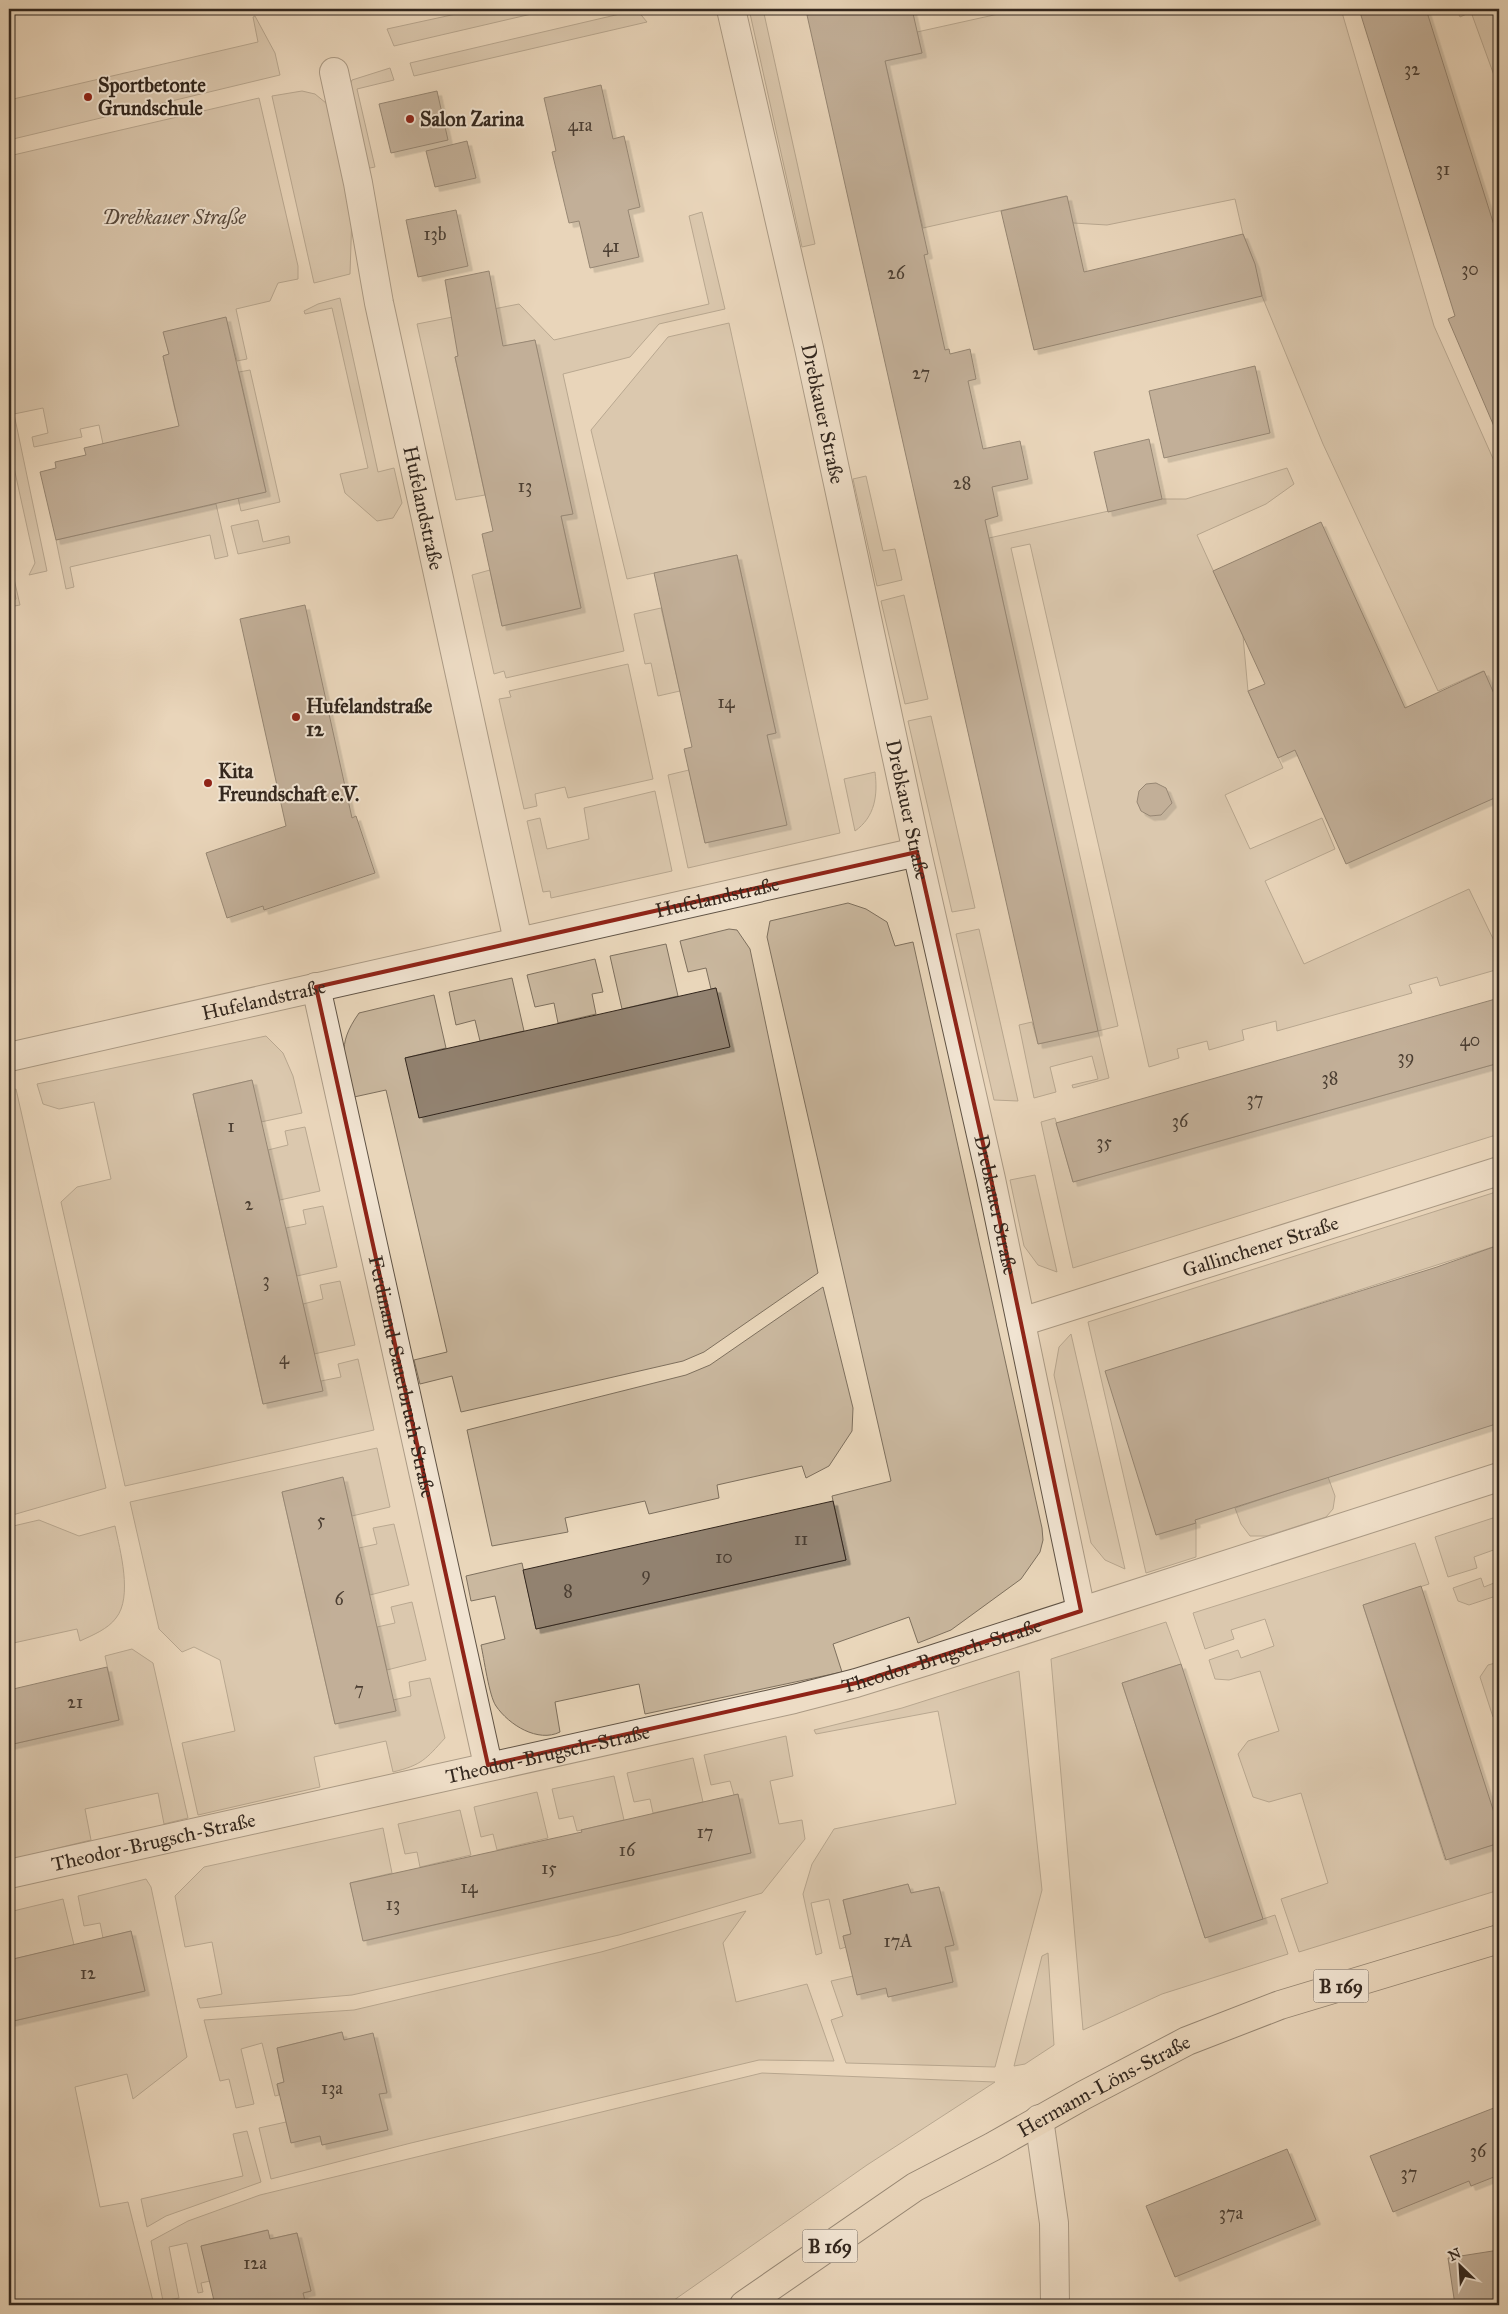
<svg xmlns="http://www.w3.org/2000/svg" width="1508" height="2314" font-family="'IM FELL Great Primer',serif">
	<defs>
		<filter id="shadow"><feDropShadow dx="4.5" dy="4.5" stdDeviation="0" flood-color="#0004"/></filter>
	</defs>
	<rect width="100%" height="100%" fill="#e9d6ba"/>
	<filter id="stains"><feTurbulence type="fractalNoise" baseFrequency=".004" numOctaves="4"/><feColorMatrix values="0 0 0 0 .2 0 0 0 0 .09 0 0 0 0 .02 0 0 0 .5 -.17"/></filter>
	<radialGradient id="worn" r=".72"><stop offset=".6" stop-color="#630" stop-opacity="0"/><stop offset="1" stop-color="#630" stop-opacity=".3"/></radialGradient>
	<path fill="#cab89f" stroke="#7e705e" d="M 479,9 L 553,9 L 394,46 L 387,29 Z
		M 749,9 L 763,9 L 815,244 L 802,247 Z
		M 1021,9 L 1341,9 L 1434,326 L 1499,472 L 1499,705 L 1483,671 L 1438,691 L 1323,444 L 1262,296 L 1254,262 L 1243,234 L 1235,199 L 1107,225 L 1073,223 L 1066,196 L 923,228 L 885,61 L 922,53 L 917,32 Z
		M 1456,9 L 1499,9 L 1499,89 L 1471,12 L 1460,17 Z
		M 637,10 L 647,22 L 414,76 L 410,63 Z
		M 255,16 L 275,53 L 280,75 L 9,140 L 9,100 L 258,42 L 253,17 Z
		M 390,68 L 394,80 L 357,89 L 375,167 L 365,169 L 349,87 L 352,80 Z
		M 302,91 L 315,94 L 326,103 L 333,118 L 352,213 L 350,274 L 314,283 L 272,96 Z
		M 259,98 L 298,266 L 298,279 L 278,283 L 270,301 L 236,309 L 247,359 L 237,361 L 226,318 L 164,332 L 169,354 L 163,356 L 175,410 L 191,453 L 103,444 L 99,425 L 80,429 L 82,437 L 34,447 L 32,437 L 48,433 L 43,408 L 14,414 L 47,571 L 29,575 L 35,563 L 9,445 L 9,428 L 14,414 L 9,415 L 9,156 Z
		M 702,212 L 725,309 L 659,324 L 630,357 L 563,374 L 624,651 L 506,678 L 504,671 L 494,674 L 472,575 L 490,570 L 502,626 L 581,608 L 561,516 L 572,514 L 535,340 L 455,357 L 485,495 L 456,500 L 417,324 L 519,304 L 554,340 L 709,304 L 689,216 Z
		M 340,298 L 378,472 L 394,468 L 402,503 L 393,518 L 377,521 L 345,493 L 340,474 L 368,468 L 332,308 L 305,314 L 304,311 L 318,304 Z
		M 729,323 L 840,833 L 688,868 L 668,775 L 689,770 L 705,843 L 786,825 L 767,735 L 776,733 L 737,555 L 627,579 L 591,430 L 668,337 Z
		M 250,370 L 280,502 L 241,511 L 238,498 L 266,492 L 239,372 Z
		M 1287,468 L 1294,484 L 1266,504 L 1197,535 L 1243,636 L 1248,691 L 1283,768 L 1225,795 L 1250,849 L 1322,818 L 1335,849 L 1265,881 L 1304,964 L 1469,889 L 1499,951 L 1499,969 L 1440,986 L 1437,977 L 1409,985 L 1412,993 L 1277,1031 L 1276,1021 L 1242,1030 L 1244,1040 L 1209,1050 L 1207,1041 L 1177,1049 L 1179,1058 L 1149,1067 L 1030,544 L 1011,548 L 1118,1026 L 1098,1031 L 1109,1078 L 1073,1088 L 1072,1085 L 1098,1079 L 1092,1056 L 1050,1067 L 1056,1092 L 1034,1098 L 1019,1025 L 1032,1022 L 1038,1044 L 1097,1031 L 989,538 L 1162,499 L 1186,499 Z
		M 866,476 L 883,551 L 895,549 L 902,580 L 877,586 L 853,479 Z
		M 216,504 L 228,556 L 215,559 L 210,535 L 70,567 L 74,587 L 66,589 L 56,540 Z
		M 258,520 L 263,542 L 289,536 L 290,543 L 238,554 L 231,526 Z
		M 9,525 L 14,546 L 12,570 L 20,605 L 9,607 L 9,601 L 16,599 L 9,565 Z
		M 904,595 L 928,699 L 905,704 L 881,601 Z
		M 661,608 L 680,691 L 658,696 L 651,663 L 645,664 L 634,614 Z
		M 628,664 L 653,779 L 568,798 L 565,787 L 535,794 L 537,806 L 524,809 L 499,699 L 511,697 L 509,691 Z
		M 931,716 L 975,908 L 952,912 L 908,721 Z
		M 875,772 C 878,795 875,817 855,831 L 844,779 Z
		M 655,791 L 672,871 L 551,898 L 550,891 L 543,892 L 527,821 L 540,818 L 547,849 L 589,839 L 584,808 Z
		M 848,903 L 866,909 L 887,922 L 895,946 L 913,942 L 1042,1528 L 1043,1540 L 1040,1552 L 1021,1579 L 951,1630 L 918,1643 L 909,1617 L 833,1644 L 842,1672 L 645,1714 L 639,1684 L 555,1702 L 560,1732 C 538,1743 509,1725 496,1706 C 489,1696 484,1658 481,1645 L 505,1639 L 495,1596 L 471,1601 L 466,1576 L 522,1563 L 536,1629 L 846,1560 L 832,1496 L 891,1481 L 767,937 L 770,921 Z
		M 729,929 L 737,930 L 750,949 L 818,1273 L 704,1352 L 683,1361 L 461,1412 L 452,1376 L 420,1384 L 414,1360 L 447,1352 L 386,1090 L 354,1097 C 345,1059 335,1047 359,1013 L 434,995 L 446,1048 L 405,1058 L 729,1046 L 716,988 L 711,989 L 706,968 L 688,972 L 680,941 Z
		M 979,929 L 1018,1101 L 994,1100 L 956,934 Z
		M 666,944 L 678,996 L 622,1009 L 610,956 Z
		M 595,959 L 603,992 L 592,994 L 596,1014 L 558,1023 L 554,1003 L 535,1007 L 527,975 Z
		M 512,978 L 524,1031 L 480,1041 L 475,1020 L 456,1025 L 449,992 Z
		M 266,1036 L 283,1053 L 293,1076 L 302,1113 L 261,1122 L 252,1080 L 193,1094 L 263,1404 L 322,1391 L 321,1381 L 341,1377 L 338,1364 L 358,1359 L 374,1430 L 125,1486 L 61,1202 L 77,1187 L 111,1179 L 94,1102 L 59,1109 L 43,1104 L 37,1084 Z
		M 1499,1063 L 1499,1134 L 1073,1268 L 1041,1122 L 1055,1118 L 1073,1182 Z
		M 16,1089 L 106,1488 L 9,1516 L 9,1091 Z
		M 305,1127 L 320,1191 L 280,1200 L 268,1150 L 288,1145 L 285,1131 Z
		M 1035,1175 L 1057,1272 L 1038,1265 L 1024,1246 L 1010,1180 Z
		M 1499,1191 L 1499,1245 L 1145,1359 L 1156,1535 L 1196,1523 L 1196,1557 L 1146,1573 L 1088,1322 Z
		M 323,1206 L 337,1267 L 297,1276 L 286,1228 L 306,1224 L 303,1210 Z
		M 340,1281 L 355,1345 L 314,1354 L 303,1304 L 323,1299 L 320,1285 Z
		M 823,1287 L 853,1408 L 852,1431 L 829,1466 L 806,1478 L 802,1466 L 717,1485 L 719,1498 L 649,1514 L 645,1501 L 565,1518 L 568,1532 L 492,1546 L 467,1430 L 686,1375 L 710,1365 Z
		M 1071,1334 L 1125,1569 L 1105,1560 L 1091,1543 L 1054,1375 L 1059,1347 Z
		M 377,1448 L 390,1507 L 352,1516 L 343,1478 L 282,1492 L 335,1724 L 396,1711 L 393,1700 L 411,1696 L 409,1682 L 430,1678 L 445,1738 C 426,1759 422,1765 393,1772 L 386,1741 L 314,1757 L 320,1787 L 198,1815 L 182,1743 L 235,1731 L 220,1660 L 194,1647 L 182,1652 L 159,1629 L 130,1502 Z
		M 1328,1477 L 1335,1496 L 1333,1509 L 1326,1517 L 1267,1536 L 1250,1536 L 1241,1524 L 1235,1508 Z
		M 1499,1516 L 1499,1548 L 1474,1557 L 1477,1568 L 1448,1577 L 1435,1537 Z
		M 39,1520 L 79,1536 L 115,1526 C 120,1550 133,1597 116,1618 C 108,1629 93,1635 80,1641 L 77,1629 L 9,1644 L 9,1527 Z
		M 394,1524 L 409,1585 L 370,1595 L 359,1548 L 377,1544 L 373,1528 Z
		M 1415,1543 L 1429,1584 L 1363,1605 L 1445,1860 L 1499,1843 L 1499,1890 L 1299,1952 L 1281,1899 L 1328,1883 L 1301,1793 L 1269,1802 L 1253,1797 L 1238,1754 L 1248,1741 L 1279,1731 L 1260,1671 L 1229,1680 L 1215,1679 L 1209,1660 L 1238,1650 L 1241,1658 L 1274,1646 L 1265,1619 L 1231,1630 L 1234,1639 L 1205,1649 L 1193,1613 Z
		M 1481,1578 L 1484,1587 L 1499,1581 L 1499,1595 L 1469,1605 L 1458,1601 L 1453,1588 Z
		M 412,1602 L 426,1660 L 387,1670 L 377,1627 L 395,1623 L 391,1607 Z
		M 1166,1622 L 1181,1664 L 1122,1683 L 1205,1938 L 1275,1915 L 1288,1954 L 1162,1994 L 1083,2030 L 1051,1659 Z
		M 132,1649 L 153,1663 L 188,1818 L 164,1824 L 158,1793 L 85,1809 L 91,1840 L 9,1860 L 9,1745 L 119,1720 L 105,1656 Z
		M 1499,1662 L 1499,1721 L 1493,1717 L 1480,1677 L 1488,1665 Z
		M 1019,1671 L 1042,1890 L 995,2067 L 846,2063 L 831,2020 L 843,2016 L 831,1981 L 853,1976 L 886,1988 L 888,1997 L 953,1982 L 945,1947 L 954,1945 L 939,1887 L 911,1893 L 908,1884 L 843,1900 L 851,1934 L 843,1936 L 846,1947 L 840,1949 L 829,1899 L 811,1903 L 822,1953 L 816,1955 L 803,1894 L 812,1864 L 834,1829 L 956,1804 L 938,1711 L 816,1734 L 814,1730 L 902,1708 Z
		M 786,1736 L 793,1776 L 770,1781 L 779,1824 L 802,1820 L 805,1839 L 762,1893 L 619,1935 L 352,1995 L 200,2008 L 197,1999 L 222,1994 L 212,1942 L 185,1947 L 175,1896 L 204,1867 L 383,1828 L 392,1873 L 350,1883 L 364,1941 L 751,1853 L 738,1795 L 734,1795 L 730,1781 L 711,1785 L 704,1755 Z
		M 693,1758 L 703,1802 L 653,1813 L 650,1799 L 634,1802 L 627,1773 Z
		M 614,1776 L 624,1820 L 577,1831 L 573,1816 L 559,1819 L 552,1789 Z
		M 537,1792 L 548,1838 L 497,1850 L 493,1834 L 481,1837 L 474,1807 Z
		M 460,1810 L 471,1855 L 420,1867 L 417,1852 L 405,1854 L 398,1824 Z
		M 146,1879 L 151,1887 L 187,2057 L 133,2099 L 127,2074 L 75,2087 L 100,2207 L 128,2202 L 154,2305 L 9,2305 L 9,2022 L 145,1991 L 131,1931 L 103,1938 L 100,1923 L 84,1926 L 78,1896 Z
		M 63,1899 L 74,1945 L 9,1960 L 9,1912 Z
		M 746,1911 L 723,1943 L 736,2002 L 807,1984 L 834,2061 L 759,2060 L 411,2143 L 271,2179 L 259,2128 L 286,2122 L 320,2136 L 322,2145 L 388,2130 L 379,2094 L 387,2092 L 373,2034 L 344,2040 L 342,2032 L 277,2048 L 284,2082 L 277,2084 L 279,2095 L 275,2096 L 262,2043 L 241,2049 L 254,2104 L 236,2108 L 229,2079 L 220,2081 L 204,2020 L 354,2010 L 601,1952 Z
		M 1048,1953 L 1054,2045 L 1025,2064 L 1014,2066 L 1042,1956 Z
		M 762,2073 L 995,2082 L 867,2165 L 667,2305 L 306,2305 L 303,2293 L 311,2291 L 297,2233 L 270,2239 L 267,2230 L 201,2246 L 210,2281 L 201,2283 L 203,2292 L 198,2293 L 187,2243 L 169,2247 L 179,2298 L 163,2301 L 151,2241 L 188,2221 L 260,2195 Z
		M 247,2131 L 261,2182 L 166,2216 L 147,2227 L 141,2199 L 243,2176 L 233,2134 Z"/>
	<path fill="#92826f" stroke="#33271e" filter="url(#shadow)" d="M 835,9 L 912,9 L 922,53 L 885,61 L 928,254 L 924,255 L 945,350 L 949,349 L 950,354 L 970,349 L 976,379 L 968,381 L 983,449 L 1020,441 L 1028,479 L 992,487 L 998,516 L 985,520 L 1098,1031 L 1038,1044 L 807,15 Z
		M 1359,9 L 1426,9 L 1499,241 L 1499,438 L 1448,319 L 1455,316 Z
		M 601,85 L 613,139 L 624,136 L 640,207 L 628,210 L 639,257 L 590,268 L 579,221 L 569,223 L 552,152 L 556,151 L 544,98 Z
		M 437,91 L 448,140 L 391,153 L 379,104 Z
		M 467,141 L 476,178 L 435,187 L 426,151 Z
		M 1067,196 L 1084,272 L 1243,234 L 1255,264 L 1262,296 L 1034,350 L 1001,211 Z
		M 456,210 L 468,266 L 418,277 L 406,220 Z
		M 489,271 L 503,346 L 535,340 L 573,514 L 561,516 L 581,608 L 502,626 L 482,534 L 493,531 L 455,357 L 458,356 L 445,280 Z
		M 226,317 L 266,492 L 56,540 L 40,472 L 56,468 L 55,462 L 86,455 L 84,448 L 179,426 L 163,356 L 169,354 L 163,332 Z
		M 1255,366 L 1270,433 L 1164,458 L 1149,391 Z
		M 1149,439 L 1162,499 L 1108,512 L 1094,452 Z
		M 1321,522 L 1405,708 L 1484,671 L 1499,705 L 1499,796 L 1346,864 L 1295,750 L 1278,758 L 1248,691 L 1265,684 L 1213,571 Z
		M 737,555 L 776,733 L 767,735 L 787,825 L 705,843 L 684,749 L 692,747 L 654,573 Z
		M 305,605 L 352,818 L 356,816 L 375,873 L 264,910 L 263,906 L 227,918 L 206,853 L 286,826 L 240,619 Z
		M 1156,783 L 1166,788 L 1172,803 L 1161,815 L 1150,816 L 1141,811 L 1137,802 L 1139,791 L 1146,784 Z
		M 716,988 L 730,1047 L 419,1118 L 405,1058 Z
		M 1499,998 L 1499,1063 L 1073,1182 L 1056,1123 Z
		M 252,1080 L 323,1391 L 263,1404 L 193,1094 Z
		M 1499,1245 L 1499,1423 L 1195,1520 L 1196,1523 L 1156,1535 L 1105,1371 L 1437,1267 Z
		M 343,1477 L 396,1711 L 335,1724 L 282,1492 Z
		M 833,1501 L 846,1560 L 536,1629 L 523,1570 Z
		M 1421,1586 L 1499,1828 L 1499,1843 L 1446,1860 L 1363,1605 Z
		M 1181,1664 L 1263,1919 L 1205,1938 L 1122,1683 Z
		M 107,1667 L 119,1720 L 9,1745 L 9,1690 Z
		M 738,1794 L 751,1853 L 363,1941 L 350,1883 L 582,1832 L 581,1830 Z
		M 908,1884 L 911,1893 L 939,1887 L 954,1945 L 945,1947 L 953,1982 L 888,1997 L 886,1988 L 857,1995 L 843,1936 L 851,1934 L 843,1900 Z
		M 131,1931 L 145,1991 L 9,2022 L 9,1960 Z
		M 342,2032 L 344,2040 L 373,2033 L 387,2093 L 379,2094 L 388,2130 L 322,2145 L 320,2136 L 291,2143 L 277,2084 L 284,2082 L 277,2048 Z
		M 1499,2106 L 1499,2175 L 1471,2186 L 1469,2181 L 1393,2212 L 1370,2156 Z
		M 1287,2149 L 1316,2220 L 1175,2277 L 1146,2206 Z
		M 268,2230 L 270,2239 L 297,2233 L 311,2291 L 303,2293 L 306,2305 L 215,2305 L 201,2246 Z
		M 1499,2250 L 1499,2305 L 1455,2305 L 1448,2258 Z"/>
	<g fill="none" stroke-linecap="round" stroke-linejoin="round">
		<defs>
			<g id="minor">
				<path id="s1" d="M 731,9 L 809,348 L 917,852 L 991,1179 L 1081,1611"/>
				<path id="s2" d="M 334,72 L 358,183 L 379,303 L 518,941"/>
				<path id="s3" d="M 316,987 L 488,1765"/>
				<path id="s4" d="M 9,1057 L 917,852"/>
				<path id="s5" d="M 1021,1322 L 1499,1171"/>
				<path id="s6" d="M 9,1874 L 794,1699 L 856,1683 L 927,1661 L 1499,1477"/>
			</g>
			<path id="tertiary" d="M 1039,2119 L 1054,2223 L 1055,2305"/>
			<g id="primary">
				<path id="s7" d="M 744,2305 L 915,2187 L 992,2147 L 1084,2095 L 1187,2041 L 1280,2005 L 1499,1939"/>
			</g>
		</defs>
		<use href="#minor" stroke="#605345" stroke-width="30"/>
		<use href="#tertiary" stroke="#605345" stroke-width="30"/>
		<use href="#primary" stroke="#33271e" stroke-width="30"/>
		<use href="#minor" stroke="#f1e4d2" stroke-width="28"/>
		<use href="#tertiary" stroke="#f1e4d2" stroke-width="28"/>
		<use href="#primary" stroke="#e9d6ba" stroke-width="28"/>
	</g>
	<path d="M0 0H1508V2314H0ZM 917,852 L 991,1179 L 1081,1611 L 856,1683 L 488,1765 L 316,987 Z" fill="#e9d6ba" fill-opacity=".55" fill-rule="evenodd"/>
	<path fill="none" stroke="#8f2418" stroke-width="4" stroke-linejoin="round" d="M 917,852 L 991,1179 L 1081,1611 L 856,1683 L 488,1765 L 316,987 Z"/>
	<g fill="#8f2418" stroke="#f1e4d2" stroke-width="2">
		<circle cx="88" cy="97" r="5"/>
		<circle cx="410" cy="119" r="5"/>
		<circle cx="296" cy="717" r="5"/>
		<circle cx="208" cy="783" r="5"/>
	</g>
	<g text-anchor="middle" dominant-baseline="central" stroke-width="4" stroke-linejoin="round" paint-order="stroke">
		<g font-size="18" fill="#4b3e32">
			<text x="1412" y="69">32</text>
			<text x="580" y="125">41a</text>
			<text x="1443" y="169">31</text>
			<text x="435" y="234">13b</text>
			<text x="611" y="246">41</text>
			<text x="1470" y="269">30</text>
			<text x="896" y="273">26</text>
			<text x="921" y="373">27</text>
			<text x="962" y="483">28</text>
			<text x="525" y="486">13</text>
			<text x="726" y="702">14</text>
			<text x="1470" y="1040">40</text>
			<text x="1406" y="1057">39</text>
			<text x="1330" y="1078">38</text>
			<text x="1255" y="1099">37</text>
			<text x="1180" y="1121">36</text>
			<text x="231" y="1126">1</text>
			<text x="1104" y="1142">35</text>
			<text x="249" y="1204">2</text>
			<text x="266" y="1280">3</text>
			<text x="284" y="1358">4</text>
			<text x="321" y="1520">5</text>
			<text x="801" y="1539">11</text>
			<text x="724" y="1557">10</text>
			<text x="646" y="1574">9</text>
			<text x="568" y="1591">8</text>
			<text x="339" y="1599">6</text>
			<text x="359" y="1689">7</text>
			<text x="75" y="1702">21</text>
			<text x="705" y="1832">17</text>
			<text x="627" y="1850">16</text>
			<text x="549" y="1868">15</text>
			<text x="469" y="1887">14</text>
			<text x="393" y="1904">13</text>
			<text x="898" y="1941">17A</text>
			<text x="88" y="1973">12</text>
			<text x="332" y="2088">13a</text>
			<text x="1478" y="2151">36</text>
			<text x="1409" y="2173">37</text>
			<text x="1231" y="2213">37a</text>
			<text x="255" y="2263">12a</text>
		</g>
		<g fill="#f1e4d2" stroke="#6c6054" stroke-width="1">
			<rect x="1313.5" y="1969.5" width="55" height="33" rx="4"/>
			<rect x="802.5" y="2229.5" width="55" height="33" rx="4"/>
		</g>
		<g font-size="19" font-weight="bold" fill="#33271e">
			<text x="1341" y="1986">B 169</text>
			<text x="830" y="2246">B 169</text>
		</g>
		<g font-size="20" font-weight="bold" fill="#33271e" stroke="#f1e4d2" text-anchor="start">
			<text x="98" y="85">Sportbetonte<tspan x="98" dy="23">Grundschule</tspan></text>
			<text x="420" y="119">Salon Zarina</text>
			<text x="306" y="706">Hufelandstraße<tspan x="306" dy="23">12</tspan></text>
			<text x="218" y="771">Kita<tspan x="218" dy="23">Freundschaft e.V.</tspan></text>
		</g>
		<g font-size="20" font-style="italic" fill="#594b3e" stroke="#f1e4d2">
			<text x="174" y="217">Drebkauer Straße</text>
		</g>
		<g font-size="20" fill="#33271e" stroke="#f1e4d2">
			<text stroke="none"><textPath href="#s1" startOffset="415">Drebkauer Straße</textPath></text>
			<text stroke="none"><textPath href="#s2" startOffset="445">Hufelandstraße</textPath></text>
			<text stroke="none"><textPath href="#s1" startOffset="820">Drebkauer Straße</textPath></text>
			<text stroke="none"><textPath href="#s4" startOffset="726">Hufelandstraße</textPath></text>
			<text stroke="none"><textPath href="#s4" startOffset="261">Hufelandstraße</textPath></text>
			<text stroke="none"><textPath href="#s1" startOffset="1225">Drebkauer Straße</textPath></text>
			<text stroke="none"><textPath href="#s5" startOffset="251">Gallinchener Straße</textPath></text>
			<text stroke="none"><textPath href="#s3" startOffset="399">Ferdinand-Sauerbruch-Straße</textPath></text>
			<text stroke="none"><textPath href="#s6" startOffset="958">Theodor-Brugsch-Straße</textPath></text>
			<text stroke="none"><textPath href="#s6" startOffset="552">Theodor-Brugsch-Straße</textPath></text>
			<text stroke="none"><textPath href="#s6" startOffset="148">Theodor-Brugsch-Straße</textPath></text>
			<text stroke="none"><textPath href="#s7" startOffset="422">Hermann-Löns-Straße</textPath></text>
		</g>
	</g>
	<rect width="1508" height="2314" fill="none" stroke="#e9d6ba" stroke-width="30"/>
	<rect x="10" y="10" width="1488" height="2294" fill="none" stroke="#33271e" stroke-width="2.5"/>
	<rect x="15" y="15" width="1478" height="2284" fill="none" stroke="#33271e"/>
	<g transform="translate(1460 2266) rotate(335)" stroke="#f1e4d2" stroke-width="4" paint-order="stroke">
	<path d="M0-4L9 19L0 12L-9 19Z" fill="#33271e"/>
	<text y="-8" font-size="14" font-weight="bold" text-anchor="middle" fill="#33271e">N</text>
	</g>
	<rect width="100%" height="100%" filter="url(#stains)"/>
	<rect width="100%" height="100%" fill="url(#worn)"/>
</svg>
